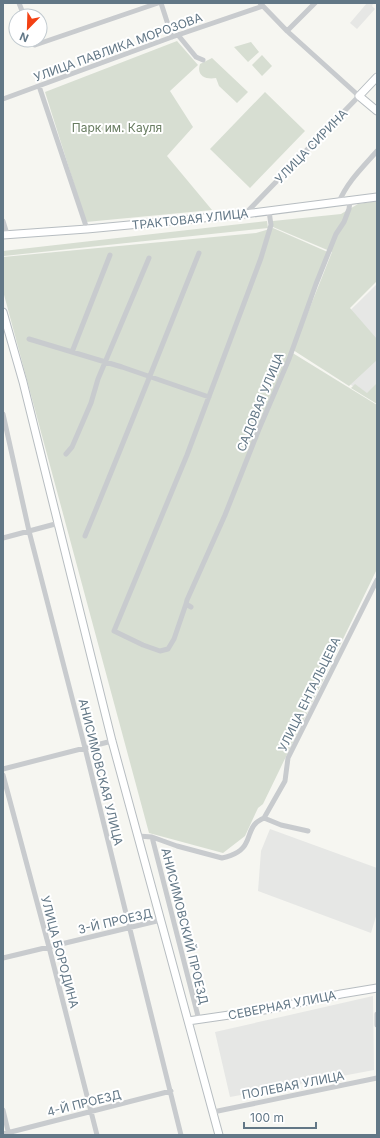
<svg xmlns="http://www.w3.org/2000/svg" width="380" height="1138" font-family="Inter,sans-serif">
	<rect width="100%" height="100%" fill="#f6f6f1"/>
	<path fill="#e6e7e5" d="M 367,3 L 372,3 L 373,4 L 372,6 L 375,9 L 357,29 L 350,23 Z
		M 377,284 L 377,401 L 304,356 Z
		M 270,829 L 377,868 L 377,913 L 371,933 L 258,891 L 261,851 Z
		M 373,996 L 374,1070 L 230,1097 L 215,1032 Z"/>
	<path fill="#d7ded2" d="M 177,41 L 198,65 L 170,91 L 193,127 L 167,156 L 212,210 L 86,222 L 45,92 Z
		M 251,42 L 259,52 L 248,62 L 234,47 Z
		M 262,55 L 272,66 L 262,76 L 252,65 Z
		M 212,58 L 248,92 L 237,103 L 219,86 L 216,78 C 206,80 196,76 200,64 Z
		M 265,92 L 305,131 L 250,188 L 210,149 Z
		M 377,201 L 377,281 L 350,308 L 377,339 L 377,360 L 349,386 L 293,350 L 332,252 L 273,227 L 273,221 L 341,214 L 358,204 Z
		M 267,221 L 268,228 L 4,256 L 3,251 Z
		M 273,228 L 330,253 L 291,352 L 377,405 L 377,569 L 263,804 L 258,808 L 245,836 L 223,853 L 149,833 L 3,291 L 3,257 L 256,233 Z
		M 377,383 L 377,404 L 351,388 L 355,384 L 367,393 Z"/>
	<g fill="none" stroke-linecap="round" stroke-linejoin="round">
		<defs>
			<path id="secondary" d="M 377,77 L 359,96 L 377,111
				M 3,235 L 87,229 L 245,214 L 377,197
				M 3,312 L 23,382 L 112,741 L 219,1135
				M 188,1021 L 264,1010 L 341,994 L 377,988"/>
		</defs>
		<use href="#secondary" stroke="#b7bdc1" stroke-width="9"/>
		<path stroke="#c8cbce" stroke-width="5" d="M 19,3 L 24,16
			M 161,3 L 172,37
			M 287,31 L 315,3
			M 178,35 L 196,57 L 203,60
			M 33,40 L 35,45 L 158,3
			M 39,86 L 87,229
			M 3,99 L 172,37 L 263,6
			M 339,202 C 347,182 363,167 377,151
			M 245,214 L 359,96 L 287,31 L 260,3
			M 3,221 L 7,234
			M 29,339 L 122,367 L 209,397
			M 72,352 L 110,255
			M 3,414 L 29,531 L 85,748 L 181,1135
			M 66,454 L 72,447 L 91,403 L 98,379 L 149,258
			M 85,536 C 124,442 161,348 199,253
			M 3,538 L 59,523
			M 186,604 L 174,639 L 168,649 L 160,651 L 143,645 L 114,631 L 187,455 L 261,258 L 271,225 L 269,211
			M 191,607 L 186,604 L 187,600 L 225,515 L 259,429 L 289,359 L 316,284 L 336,234 L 344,222 L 349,209 L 350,201
			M 3,769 L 112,741
			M 3,775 L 49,947 L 97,1135
			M 264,818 L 285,781 L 288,758 L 377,580
			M 138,836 L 152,837 L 177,846 L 222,858 C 231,856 242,852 246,843 C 250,836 250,828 256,823 C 258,821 262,819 264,818 L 281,825 L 308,831
			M 152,837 L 199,1020
			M 3,958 L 161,920
			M 377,1014 L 377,1025
			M 3,1110 L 9,1135
			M 213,1112 L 377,1078
			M 3,1134 L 171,1091"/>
		<use href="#secondary" stroke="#fff" stroke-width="7"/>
	</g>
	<g text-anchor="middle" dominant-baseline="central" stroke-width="4" stroke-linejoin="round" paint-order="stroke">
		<g font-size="12" fill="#627786" stroke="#fff">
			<text transform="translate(118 47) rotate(-20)">УЛИЦА ПАВЛИКА МОРОЗОВА</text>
			<text transform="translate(311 146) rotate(-46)">УЛИЦА СИРИНА</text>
			<text transform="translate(190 219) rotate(-6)">ТРАКТОВАЯ УЛИЦА</text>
			<text transform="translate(260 402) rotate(-68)">САДОВАЯ УЛИЦА</text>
			<text transform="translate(309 694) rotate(-64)">УЛИЦА ЕНТАЛЬЦЕВА</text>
			<text transform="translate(101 772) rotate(76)">АНИСИМОВСКАЯ УЛИЦА</text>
			<text transform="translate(115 921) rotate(-13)">3-Й ПРОЕЗД</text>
			<text transform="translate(185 926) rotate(76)">АНИСИМОВСКИЙ ПРОЕЗД</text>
			<text transform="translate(60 952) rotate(75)">УЛИЦА БОРОДИНА</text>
			<text transform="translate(282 1005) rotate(-11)">СЕВЕРНАЯ УЛИЦА</text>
			<text transform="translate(293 1085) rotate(-11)">ПОЛЕВАЯ УЛИЦА</text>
			<text transform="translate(84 1103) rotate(-14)">4-Й ПРОЕЗД</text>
		</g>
		<g font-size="12" fill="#687c61" stroke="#fff">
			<text x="117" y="127">Парк им. Кауля</text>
		</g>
	</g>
	<rect width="380" height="1138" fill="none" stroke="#627786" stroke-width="8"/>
	<g transform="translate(28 28) rotate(203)"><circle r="19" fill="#ffffff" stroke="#c0c9cf"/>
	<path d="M0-3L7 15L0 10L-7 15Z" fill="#f34114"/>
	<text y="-6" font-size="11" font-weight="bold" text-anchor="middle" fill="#627786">N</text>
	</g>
	<path d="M244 1122v6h72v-6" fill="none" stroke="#627786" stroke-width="2"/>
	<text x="250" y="1122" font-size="12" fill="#627786" stroke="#ffffff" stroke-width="3" paint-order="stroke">100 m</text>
</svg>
